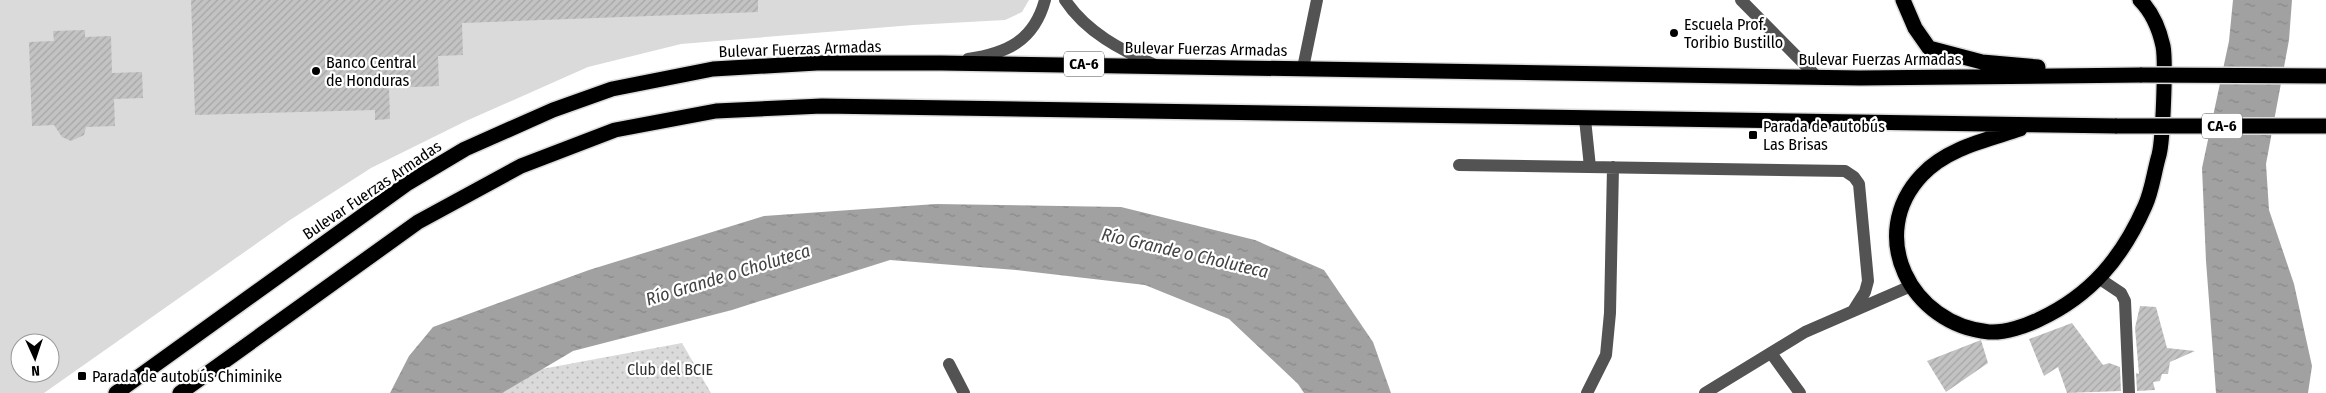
<svg xmlns="http://www.w3.org/2000/svg" width="2326" height="393" font-family="'Fira Sans Condensed',sans-serif">
	<defs>
		<pattern id="park-dots" width="8" height="8" patternUnits="userSpaceOnUse" patternTransform="scale(1.25)"><rect width="8" height="8" fill="#dadada"/><path d="M2 2h.1M6 6h.1" fill="none" stroke="#b9b9b9" stroke-width="1.8" stroke-linecap="round"/></pattern>
		<pattern id="water-ripples" width="26" height="14" patternUnits="userSpaceOnUse" patternTransform="scale(1.25)"><rect width="26" height="14" fill="#a1a1a1"/><path d="M2 4q2-2 4 0t4 0M15 11q2-2 4 0t4 0" fill="none" stroke="#898989"/></pattern>
		<pattern id="building-hatch" width="6" height="6" patternUnits="userSpaceOnUse" patternTransform="scale(1.25)"><rect width="6" height="6" fill="#c3c3c3"/><path d="M-1 1l2-2M0 6l6-6M5 7l2-2" fill="none" stroke="#a6a6a6"/></pattern>
	</defs>
	<rect width="100%" height="100%" fill="#fff"/>
	<path fill="url(#park-dots)" d="M 682,343 L 711,393 L 475,393 L 499,377 Z"/>
	<path fill="#dadada" fill-rule="evenodd" d="M 0,0 L 1029,0 L 1022,12 L 1005,20 L 913,25 L 681,44 L 588,67 L 466,121 L 371,168 L 290,220 L 44,393 L 0,393 ZM 20,343 L 50,343 L 50,373 L 20,373 Z"/>
	<path fill="url(#water-ripples)" d="M 2233,0 L 2292,0 L 2289,40 L 2266,164 L 2269,210 L 2294,284 L 2312,366 L 2308,393 L 2216,393 L 2206,261 L 2202,168 L 2229,41 Z
		M 936,204 L 1121,207 L 1255,240 L 1324,270 L 1373,342 L 1391,393 L 1304,393 L 1298,384 L 1229,319 L 1145,285 L 1016,270 L 890,260 L 732,310 L 573,351 L 502,393 L 390,393 L 409,356 L 433,327 L 589,270 L 764,216 Z"/>
	<path fill="url(#building-hatch)" d="M 191,0 L 758,0 L 758,12 L 462,23 L 463,55 L 438,56 L 439,86 L 389,88 L 390,119 L 375,120 L 375,110 L 195,115 Z
		M 85,30 L 85,37 L 111,36 L 112,73 L 142,72 L 143,98 L 114,99 L 115,126 L 86,127 L 84,135 L 71,141 L 62,137 L 54,125 L 32,126 L 29,42 L 54,41 L 53,31 Z
		M 2140,306 L 2156,307 L 2167,348 L 2195,351 L 2170,362 L 2168,374 L 2162,374 L 2160,381 L 2153,382 L 2155,390 L 2137,391 L 2136,373 L 2139,374 L 2135,328 Z
		M 2072,323 L 2103,365 L 2109,363 L 2120,367 L 2121,391 L 2067,393 L 2058,367 L 2044,376 L 2029,339 Z
		M 1981,340 L 1988,363 L 1946,392 L 1927,361 Z"/>
	<g fill="none" stroke-linecap="round" stroke-linejoin="round">
		<defs>
			<path id="highway" d="M 1903,0 L 1915,28 L 1929,48 L 1982,62 L 2038,67
				M 2020,129 C 1987,140 1947,148 1922,175 C 1865,235 1911,325 1989,332 C 2005,333 2026,326 2040,319 C 2091,295 2122,258 2145,206 C 2152,191 2154,172 2159,155 C 2163,140 2166,61 2163,46 C 2159,28 2153,13 2140,0
				M 116,393 L 408,183 L 465,149 L 553,110 L 612,89 L 713,69 L 817,63 L 941,63 L 1860,78 L 2142,75
				M 180,393 L 418,222 L 521,166 L 615,130 L 716,111 L 822,106 L 2117,126"/>
		</defs>
		<use href="#highway" stroke="#dbdbdb" stroke-width="18"/>
		<path stroke="#535353" stroke-width="12" d="M 1065,0 C 1086,32 1121,50 1155,65
			M 1741,0 L 1817,77
			M 968,59 C 1007,53 1034,41 1045,0
			M 1303,68 L 1317,0
			M 1585,119 L 1590,167
			M 1459,165 L 1845,171 L 1854,177 L 1859,184 L 1868,281 L 1865,292 L 1853,311
			M 2100,279 L 2121,293 L 2125,301 L 2129,393
			M 1771,353 L 1800,393
			M 949,364 L 964,393
			M 1587,393 L 1606,355 L 1610,313 L 1613,167
			M 1705,393 L 1805,332 L 1911,286"/>
		<use href="#highway" stroke="#000" stroke-width="15"/>
		<defs>
			<path id="highway-bridge" d="M 2142,75 L 2326,76
				M 2117,126 L 2326,126"/>
		</defs>
		<use href="#highway-bridge" stroke="#dbdbdb" stroke-width="18" stroke-linecap="butt"/>
		<use href="#highway-bridge" stroke="#000" stroke-width="15"/>
	</g>
	<g fill="#000" stroke="#fff" stroke-width="2">
		<circle cx="1674" cy="33" r="5"/>
		<circle cx="316" cy="71" r="5"/>
		<rect x="1748" y="130" width="10" height="10" rx="2.5"/>
		<rect x="77" y="371" width="10" height="10" rx="2.5"/>
	</g>
	<g text-anchor="middle" dominant-baseline="central" stroke-width="4.5" stroke-linejoin="round" paint-order="stroke">
		<g fill="#fff" stroke="#4c4c4c" stroke-width="1">
			<rect x="1064" y="51.5" width="40" height="25" rx="4"/>
			<rect x="2202" y="113.5" width="40" height="25" rx="4"/>
		</g>
		<g font-size="15" font-weight="bold" fill="#000">
			<text x="1084" y="64">CA-6</text>
			<text x="2222" y="126">CA-6</text>
		</g>
		<g font-size="16" fill="#000" stroke="#fff" text-anchor="start">
			<text x="1684" y="24">Escuela Prof.<tspan x="1684" dy="18">Toribio Bustillo</tspan></text>
			<text x="326" y="62">Banco Central<tspan x="326" dy="18">de Honduras</tspan></text>
			<text x="1763" y="126">Parada de autobús<tspan x="1763" dy="18">Las Brisas</tspan></text>
			<text x="92" y="376">Parada de autobús Chiminike</text>
		</g>
		<g font-size="16" fill="#000" stroke="#fff">
			<text transform="translate(800 49) rotate(-2)">Bulevar Fuerzas Armadas</text>
			<text transform="translate(1206 49) rotate(1)">Bulevar Fuerzas Armadas</text>
			<text x="1880" y="59">Bulevar Fuerzas Armadas</text>
			<text transform="translate(372 190) rotate(-34)">Bulevar Fuerzas Armadas</text>
		</g>
		<g font-size="16" fill="#313131" stroke="#fff">
			<text x="670" y="369">Club del BCIE</text>
		</g>
		<g font-size="18" font-style="italic" fill="#424242" stroke="#fff">
			<text transform="translate(1185 253) rotate(13)">Río Grande o Choluteca</text>
			<text transform="translate(728 275) rotate(-17)">Río Grande o Choluteca</text>
		</g>
	</g>
	<g transform="translate(35 358) rotate(177)"><circle r="24" fill="#ffffff" stroke="#999999"/>
	<path d="M0-4L9 19L0 12L-9 19Z" fill="#000000"/>
	<text y="-8" font-size="14" font-weight="bold" text-anchor="middle" fill="#000000">N</text>
	</g>
</svg>
